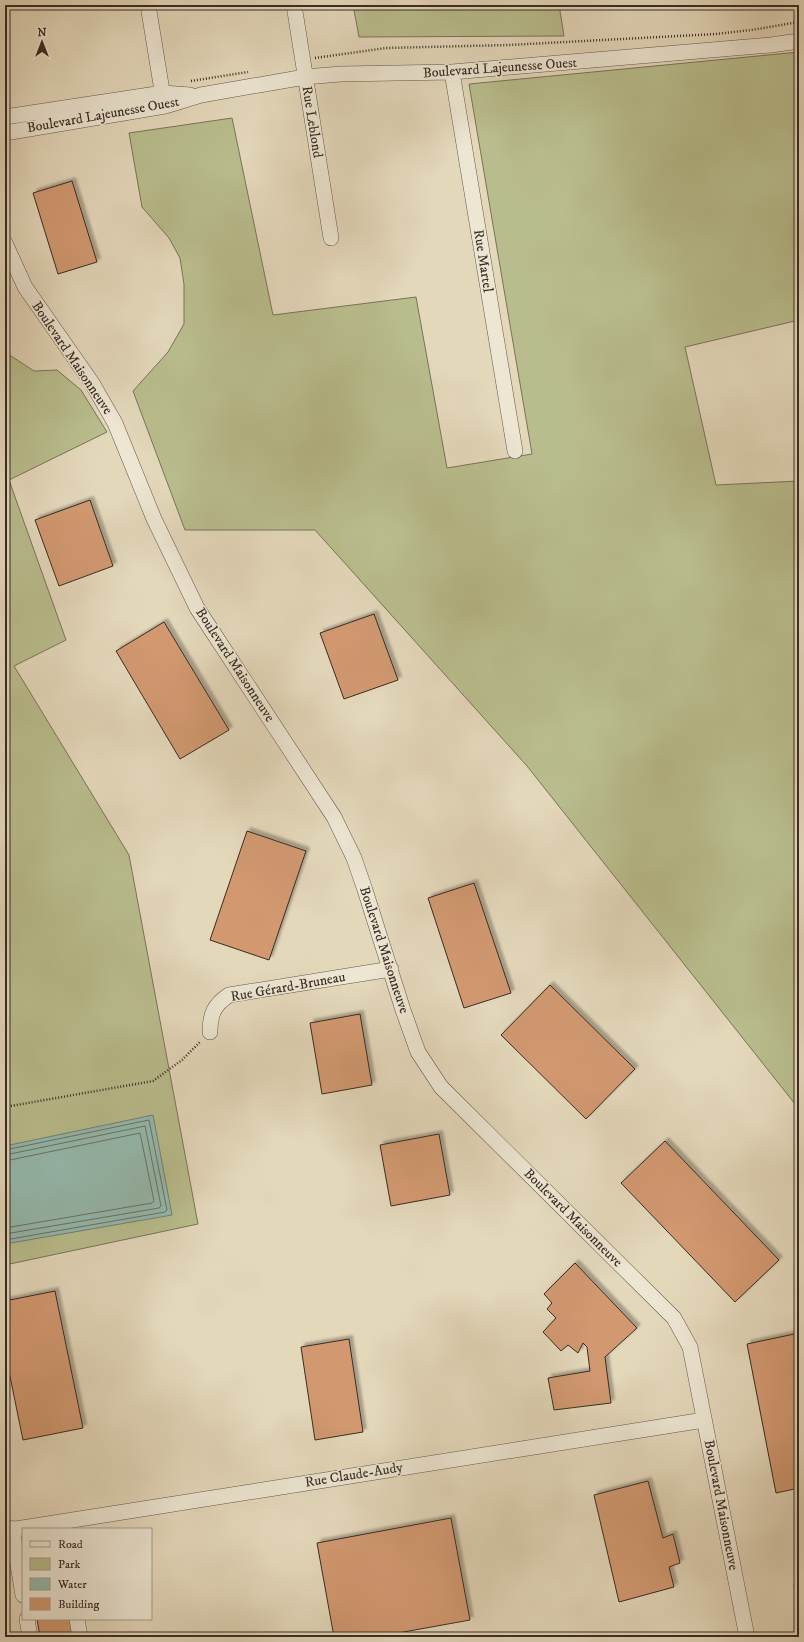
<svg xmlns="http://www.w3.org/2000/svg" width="804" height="1642" font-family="'IM FELL DW Pica',serif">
	<defs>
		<filter id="shadow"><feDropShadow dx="3.5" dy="-3.5" stdDeviation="1" flood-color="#0004"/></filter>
	</defs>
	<rect width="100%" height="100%" fill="#e4d8bb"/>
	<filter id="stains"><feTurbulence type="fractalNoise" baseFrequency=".005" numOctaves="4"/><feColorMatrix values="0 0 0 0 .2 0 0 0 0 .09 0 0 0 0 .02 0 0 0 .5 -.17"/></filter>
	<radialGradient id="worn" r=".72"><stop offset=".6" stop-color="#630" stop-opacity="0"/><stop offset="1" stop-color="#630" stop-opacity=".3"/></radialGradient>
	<path fill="#b9bd8d" stroke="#787458" d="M 353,5 L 559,5 L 564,36 L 359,37 Z
		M 799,52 L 799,320 L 685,347 L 716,485 L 799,481 L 799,1109 L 527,766 L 315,530 L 185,530 L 133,391 L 168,352 L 184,324 L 184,284 L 180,258 L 169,238 L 142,207 L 129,133 L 232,118 L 273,315 L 416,297 L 447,468 L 532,454 L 469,84 Z
		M 5,352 L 34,371 L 57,370 L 81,390 L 107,432 L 9,480 L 66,640 L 14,666 L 129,855 L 198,1224 L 5,1265 Z"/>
	<path fill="#95baae" stroke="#708177" d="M 153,1115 L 172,1215 L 5,1244 L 5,1146 Z"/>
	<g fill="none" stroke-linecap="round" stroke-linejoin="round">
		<path stroke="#667369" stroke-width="1" d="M 5,1150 L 149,1120 L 167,1210 L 165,1212 L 5,1240
			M 5,1155 L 145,1126 L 161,1206 L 159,1208 L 5,1234
			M 5,1161 L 140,1133 L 154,1201 L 152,1203 L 5,1228"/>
	</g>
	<path fill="#d29971" stroke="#382c24" filter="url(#shadow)" d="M 72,181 L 97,262 L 58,274 L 33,193 Z
		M 90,500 L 113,566 L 59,586 L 35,520 Z
		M 374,614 L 398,680 L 344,699 L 320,633 Z
		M 164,622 L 229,730 L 180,759 L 116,651 Z
		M 247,831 L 306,851 L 269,960 L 210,940 Z
		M 474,883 L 511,993 L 464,1008 L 428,898 Z
		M 550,985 L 635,1069 L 586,1119 L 501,1035 Z
		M 360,1014 L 372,1085 L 322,1094 L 310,1023 Z
		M 439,1134 L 450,1195 L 391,1206 L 380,1145 Z
		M 665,1141 L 779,1260 L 735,1302 L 621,1183 Z
		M 575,1263 L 637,1328 L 605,1357 L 611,1403 L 554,1410 L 548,1378 L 590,1371 L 587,1347 L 583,1343 L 578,1353 L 568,1345 L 561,1351 L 543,1332 L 556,1318 L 547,1309 L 552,1303 L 544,1294 Z
		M 55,1291 L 83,1428 L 23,1440 L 5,1352 L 5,1301 Z
		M 799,1333 L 799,1488 L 776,1493 L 747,1344 Z
		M 349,1339 L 363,1432 L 315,1440 L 301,1347 Z
		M 648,1481 L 663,1538 L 673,1534 L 680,1563 L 669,1567 L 674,1587 L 619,1602 L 594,1495 Z
		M 451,1518 L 470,1620 L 376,1637 L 334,1637 L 317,1543 Z
		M 794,1585 L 799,1585 L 799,1618 Z
		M 37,1619 L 72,1619 L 75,1637 L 40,1637 Z"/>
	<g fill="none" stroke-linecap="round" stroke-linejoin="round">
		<defs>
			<path id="minor" d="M 148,5 L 164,103
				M 294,5 L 331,238
				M 452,72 L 515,451
				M 5,117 L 163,93 L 190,95
				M 5,133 L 165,106 L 201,95 L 305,77 L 341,74 L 452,72 L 771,45 L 799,41
				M 5,243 L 25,287 L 92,383 L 115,423 L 154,519 L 197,608 L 334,817 L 354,858 L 365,890 L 403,1010 L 418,1052 L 441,1087 L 674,1318 L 690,1347 L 747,1637
				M 210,1032 C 210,1014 214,1005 229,995 L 391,969
				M 5,1528 L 16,1529 L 704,1420
				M 12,1529 L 23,1595
				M 27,1619 L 30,1637
				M 77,1619 L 80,1637"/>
		</defs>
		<use href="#minor" stroke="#63574a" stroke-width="16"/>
		<path stroke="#382c24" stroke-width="2.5" stroke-dasharray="1 2" stroke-linecap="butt" d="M 315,58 L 386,48 L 509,45 L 716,34 L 751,30 L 799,22
			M 191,81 L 248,72
			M 5,1107 L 153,1081 L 182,1060 L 201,1041"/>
		<use href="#minor" stroke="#ede6d3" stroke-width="15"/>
	</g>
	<g text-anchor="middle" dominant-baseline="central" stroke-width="3" stroke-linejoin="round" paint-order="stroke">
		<g font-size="14" fill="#382c24" stroke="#ede6d3">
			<text transform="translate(500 68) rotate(-4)">Boulevard Lajeunesse Ouest</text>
			<text transform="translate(103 115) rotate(-10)">Boulevard Lajeunesse Ouest</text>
			<text transform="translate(312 122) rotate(81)">Rue Leblond</text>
			<text transform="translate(483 261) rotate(81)">Rue Martel</text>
			<text transform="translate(72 358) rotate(56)">Boulevard Maisonneuve</text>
			<text transform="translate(235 665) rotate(57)">Boulevard Maisonneuve</text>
			<text transform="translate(384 950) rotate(72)">Boulevard Maisonneuve</text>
			<text transform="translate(288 987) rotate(-10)">Rue Gérard-Bruneau</text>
			<text transform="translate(573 1218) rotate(45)">Boulevard Maisonneuve</text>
			<text transform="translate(354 1475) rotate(-9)">Rue Claude-Audy</text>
			<text transform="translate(721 1505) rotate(79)">Boulevard Maisonneuve</text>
		</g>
	</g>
	<rect width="804" height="1642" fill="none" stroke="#e4d8bb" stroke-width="20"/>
	<rect x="6" y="6" width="792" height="1630" fill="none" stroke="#382c24" stroke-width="2"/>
	<rect x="10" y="10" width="784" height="1622" fill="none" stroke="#382c24"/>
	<rect x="22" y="1528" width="130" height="92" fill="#ede6d3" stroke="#a59c8d"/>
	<rect x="30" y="1541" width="20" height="6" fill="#ede6d3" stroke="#a59c8d"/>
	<text x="58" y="1548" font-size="12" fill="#382c24">Road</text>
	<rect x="30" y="1558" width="20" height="12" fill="#b9bd8d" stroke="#a59c8d"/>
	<text x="58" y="1568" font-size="12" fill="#382c24">Park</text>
	<rect x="30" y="1578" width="20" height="12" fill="#95baae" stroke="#a59c8d"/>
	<text x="58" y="1588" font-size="12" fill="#382c24">Water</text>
	<rect x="30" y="1598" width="20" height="12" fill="#d29971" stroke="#a59c8d"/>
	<text x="58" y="1608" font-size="12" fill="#382c24">Building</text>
	<g transform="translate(42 42)" stroke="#ede6d3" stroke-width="3" paint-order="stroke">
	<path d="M0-3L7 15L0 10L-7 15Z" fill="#382c24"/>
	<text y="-6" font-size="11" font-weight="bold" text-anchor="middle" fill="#382c24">N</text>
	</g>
	<rect width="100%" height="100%" filter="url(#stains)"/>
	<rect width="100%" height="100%" fill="url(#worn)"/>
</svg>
